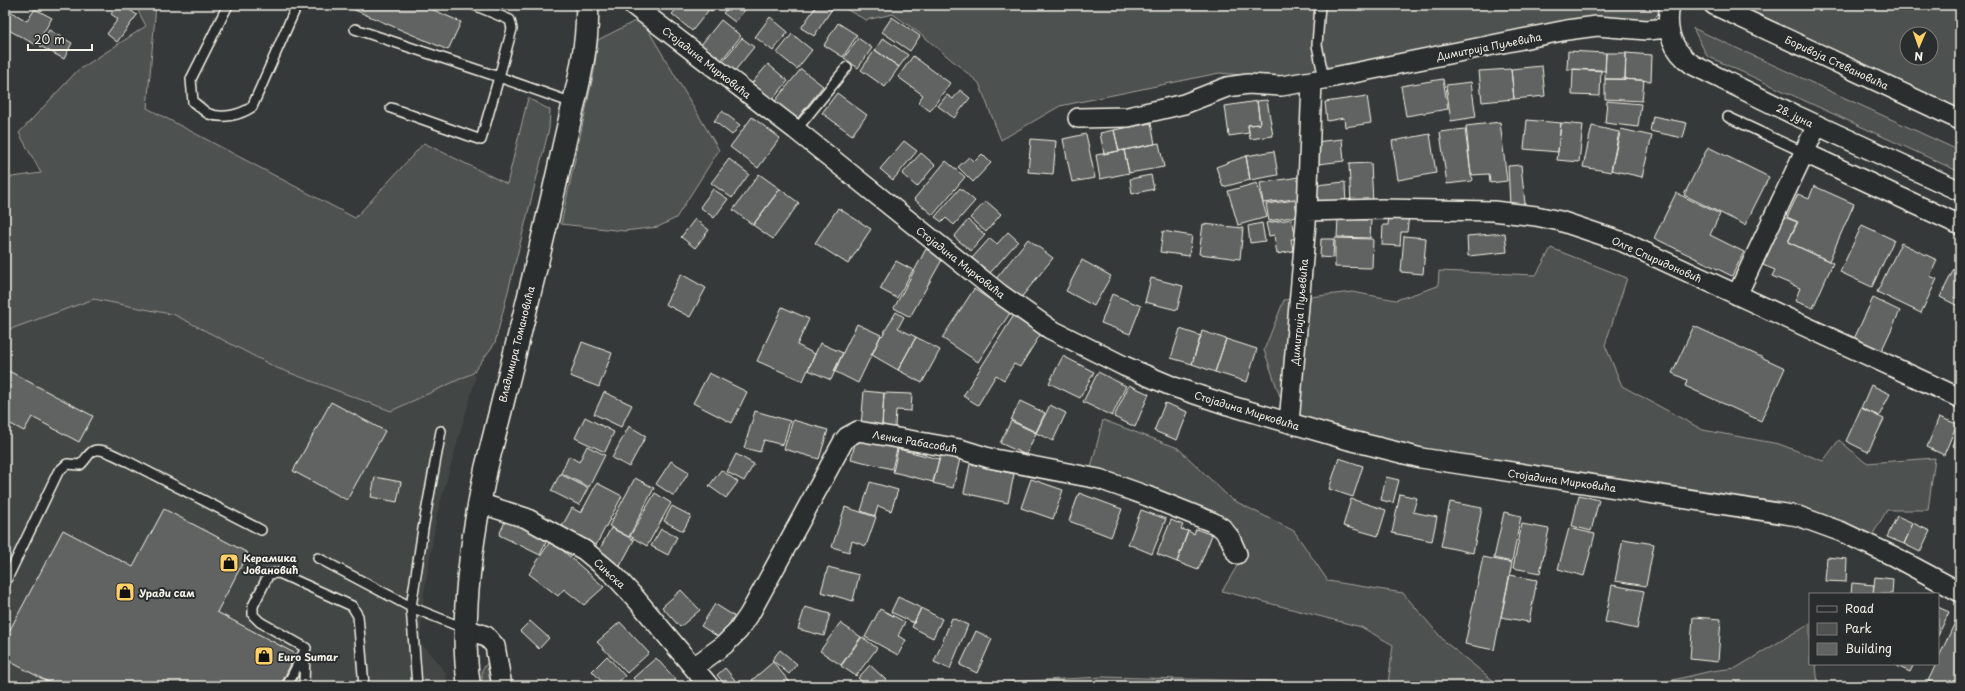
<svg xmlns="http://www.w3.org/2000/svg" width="1965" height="691" font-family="'Playpen Sans',sans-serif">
	<rect width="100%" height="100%" fill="#363939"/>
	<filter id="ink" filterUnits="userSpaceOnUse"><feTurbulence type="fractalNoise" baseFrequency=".025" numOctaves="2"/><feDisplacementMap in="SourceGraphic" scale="8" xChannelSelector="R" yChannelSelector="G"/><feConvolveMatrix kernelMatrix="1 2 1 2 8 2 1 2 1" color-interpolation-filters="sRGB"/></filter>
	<g filter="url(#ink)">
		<path fill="#434645" d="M 94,299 L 175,315 L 277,368 L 391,411 L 473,373 L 476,377 L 437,514 L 424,594 L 420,642 L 446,673 L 447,686 L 18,686 L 5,676 L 5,331 Z"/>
		<path fill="#4e514f" stroke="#a1a19c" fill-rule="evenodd" d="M 135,5 L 156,5 L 147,108 L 355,218 L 424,143 L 507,184 L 528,98 L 550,110 L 549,129 L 495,343 L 473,373 L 391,411 L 277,368 L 175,315 L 94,299 L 5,331 L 5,178 L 41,173 L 19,133 L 77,71 L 146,26 Z
			M 838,5 L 1652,5 L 1661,9 L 1647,30 L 1621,27 L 1312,81 L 1219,73 L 1060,106 L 1001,140 L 979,83 L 922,35 L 893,14 L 866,20 Z
			M 1714,5 L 1960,5 L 1960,120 ZM 1907,34 L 1931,34 L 1931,58 L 1907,58 Z
			M 641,18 L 719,150 L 676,218 L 658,227 L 624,231 L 561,224 L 594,72 L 598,40 Z
			M 1693,28 L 1960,151 L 1960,172 L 1707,56 Z
			M 1551,248 L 1627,278 L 1605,345 L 1622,386 L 1703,430 L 1779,444 L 1823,461 L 1839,440 L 1866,463 L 1935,458 L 1928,510 L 1887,510 L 1867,544 L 1798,516 L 1629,493 L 1289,423 L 1264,350 L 1284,300 L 1352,292 L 1396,300 L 1438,286 L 1439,271 L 1536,275 Z
			M 1103,420 L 1178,448 L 1231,499 L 1294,531 L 1328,581 L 1403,593 L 1445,642 L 1500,686 L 1007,686 L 1006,682 L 1102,677 L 1388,684 L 1393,645 L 1361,627 L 1222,591 L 1246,551 L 1222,529 L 1090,472 Z
			M 1810,623 L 1810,664 L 1816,664 L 1818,686 L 1648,686 L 1711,671 L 1736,668 Z
			M 487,663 L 491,686 L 482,686 L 482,670 Z
			M 5,676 L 18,686 L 5,686 Z"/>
		<path fill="#616362" stroke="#f4f1e8" d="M 118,5 L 123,5 L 137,15 L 117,42 L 107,34 L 118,19 L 111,14 Z
			M 343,5 L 422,5 L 461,22 L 448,50 Z
			M 680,5 L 702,5 L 708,11 L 692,31 L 672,14 Z
			M 704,5 L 717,5 L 711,11 Z
			M 730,5 L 749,5 L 735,22 L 723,13 Z
			M 770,5 L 780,5 L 776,10 Z
			M 817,5 L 826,5 L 832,9 L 814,36 L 801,28 Z
			M 35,9 L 52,18 L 36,45 L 5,28 L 5,16 L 8,10 L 27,21 Z
			M 770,17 L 788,32 L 773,51 L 755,37 Z
			M 892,17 L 920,36 L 910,51 L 882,32 Z
			M 721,20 L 741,36 L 720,62 L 700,46 Z
			M 838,23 L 857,35 L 843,57 L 824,45 Z
			M 49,30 L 72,43 L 64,59 L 40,46 Z
			M 792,34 L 812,50 L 797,69 L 777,53 Z
			M 742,38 L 754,47 L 733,73 L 721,63 Z
			M 858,38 L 872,48 L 858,68 L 844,58 Z
			M 883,38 L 908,55 L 899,67 L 875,50 Z
			M 875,50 L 899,67 L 885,87 L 861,70 Z
			M 1568,51 L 1606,53 L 1605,71 L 1567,69 Z
			M 1606,53 L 1626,53 L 1625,79 L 1605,79 Z
			M 1626,53 L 1652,55 L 1651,81 L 1625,79 Z
			M 913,56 L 950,83 L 930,111 L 918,102 L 923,95 L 898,77 Z
			M 768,64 L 788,81 L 772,100 L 752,83 Z
			M 1542,66 L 1545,96 L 1514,99 L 1511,69 Z
			M 801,69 L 823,86 L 797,119 L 775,101 Z
			M 1511,69 L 1514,99 L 1482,102 L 1479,71 Z
			M 1573,69 L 1601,70 L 1600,96 L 1572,95 Z
			M 1443,79 L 1448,109 L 1406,116 L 1401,86 Z
			M 1605,79 L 1644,80 L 1642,101 L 1605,99 Z
			M 1471,82 L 1476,117 L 1451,121 L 1446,85 Z
			M 960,90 L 970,98 L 954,118 L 938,106 L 947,95 L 953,99 Z
			M 837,93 L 867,115 L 852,135 L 822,113 Z
			M 1367,96 L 1371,123 L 1345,127 L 1344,118 L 1327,121 L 1325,102 Z
			M 1267,100 L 1273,136 L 1250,139 L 1248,125 L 1260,124 L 1257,101 Z
			M 1257,101 L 1260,124 L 1248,125 L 1249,133 L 1229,136 L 1225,106 Z
			M 1607,101 L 1641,104 L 1638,127 L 1605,123 Z
			M 722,111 L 740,125 L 732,135 L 714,121 Z
			M 1653,116 L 1687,123 L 1683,138 L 1650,131 Z
			M 752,117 L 780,138 L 758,168 L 730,147 Z
			M 1527,120 L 1561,123 L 1558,152 L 1524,149 Z
			M 1500,122 L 1507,181 L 1490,183 L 1489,174 L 1471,175 L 1466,126 Z
			M 1151,123 L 1155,144 L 1119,151 L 1114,130 Z
			M 1561,123 L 1583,125 L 1579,162 L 1557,160 Z
			M 1592,126 L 1619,132 L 1611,172 L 1583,167 Z
			M 1465,129 L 1472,181 L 1447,184 L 1440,132 Z
			M 1621,129 L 1652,136 L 1642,177 L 1611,170 Z
			M 1114,130 L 1119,151 L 1104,154 L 1100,133 Z
			M 1086,134 L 1095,178 L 1072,182 L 1063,139 Z
			M 1430,134 L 1436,173 L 1398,180 L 1392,141 Z
			M 1031,139 L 1056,141 L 1053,174 L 1028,172 Z
			M 1342,139 L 1344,161 L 1318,164 L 1315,142 Z
			M 904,141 L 917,151 L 893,180 L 880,169 Z
			M 1159,143 L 1164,167 L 1129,173 L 1124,150 Z
			M 1708,147 L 1769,177 L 1745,225 L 1684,195 Z
			M 1124,150 L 1129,173 L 1100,179 L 1096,155 Z
			M 1274,151 L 1278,175 L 1250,180 L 1246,156 Z
			M 921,153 L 935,165 L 917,187 L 902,174 Z
			M 982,154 L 991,163 L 973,182 L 958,167 L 969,157 L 974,162 Z
			M 1246,156 L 1250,180 L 1223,187 L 1216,167 Z
			M 729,159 L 749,174 L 732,198 L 711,183 Z
			M 946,161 L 965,177 L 933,215 L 914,199 Z
			M 1371,163 L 1373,203 L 1351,204 L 1349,164 Z
			M 1521,165 L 1525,204 L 1510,205 L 1508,166 Z
			M 759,174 L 780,189 L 753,225 L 733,210 Z
			M 1151,175 L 1154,189 L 1132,194 L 1130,179 Z
			M 1299,177 L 1302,198 L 1263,203 L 1260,183 Z
			M 1345,182 L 1346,206 L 1316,208 L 1315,185 Z
			M 1257,183 L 1267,217 L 1238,225 L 1228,191 Z
			M 1814,186 L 1854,204 L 1829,261 L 1788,242 L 1798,222 L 1787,217 L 1798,194 L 1809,199 Z
			M 960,188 L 975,201 L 954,225 L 946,218 L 942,222 L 935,217 Z
			M 713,189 L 728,199 L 714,218 L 700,207 Z
			M 780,189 L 799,203 L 773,239 L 753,225 Z
			M 1676,193 L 1720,214 L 1710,235 L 1744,252 L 1732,276 L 1654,238 Z
			M 1295,200 L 1297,216 L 1269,221 L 1266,204 Z
			M 986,201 L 1001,214 L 986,232 L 970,218 Z
			M 838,208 L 871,229 L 848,264 L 815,243 Z
			M 1389,213 L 1409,215 L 1407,232 L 1401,232 L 1400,246 L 1382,245 L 1383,225 L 1388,225 Z
			M 1784,217 L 1797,222 L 1788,242 L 1833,263 L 1813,308 L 1795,301 L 1800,288 L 1772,276 L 1775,270 L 1763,265 Z
			M 695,219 L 709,230 L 695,248 L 681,237 Z
			M 1292,219 L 1296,239 L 1291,239 L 1293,251 L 1277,254 L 1274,235 L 1269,236 L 1266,223 Z
			M 1338,219 L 1371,220 L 1370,238 L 1337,237 Z
			M 968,220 L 985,235 L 971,251 L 954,237 Z
			M 1262,223 L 1265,241 L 1250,243 L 1248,226 Z
			M 1203,224 L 1243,228 L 1240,259 L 1199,254 Z
			M 1862,225 L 1894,240 L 1872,287 L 1840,272 Z
			M 1163,231 L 1192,236 L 1189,256 L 1160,252 Z
			M 1008,232 L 1018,241 L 990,273 L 972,258 L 990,238 L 997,244 Z
			M 1505,233 L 1507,252 L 1468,256 L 1467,236 Z
			M 1404,236 L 1426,238 L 1423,274 L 1401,272 Z
			M 1335,238 L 1373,239 L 1372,268 L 1335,267 Z
			M 1028,239 L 1053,258 L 1020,299 L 995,280 Z
			M 1321,239 L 1334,239 L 1333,258 L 1320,257 Z
			M 1901,243 L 1937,260 L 1930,276 L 1937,279 L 1921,313 L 1877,292 Z
			M 926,249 L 943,258 L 910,317 L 894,308 Z
			M 1082,260 L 1111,276 L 1094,306 L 1066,291 Z
			M 896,261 L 913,270 L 897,298 L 880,289 Z
			M 1954,269 L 1960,272 L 1960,307 L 1940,297 Z
			M 681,274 L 706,288 L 690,317 L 665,304 Z
			M 1151,278 L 1183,286 L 1177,310 L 1145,302 Z
			M 974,289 L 1010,313 L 978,362 L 942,338 Z
			M 1112,294 L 1141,306 L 1130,334 L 1101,323 Z
			M 1873,298 L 1900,311 L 1879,356 L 1852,343 Z
			M 782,307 L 809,319 L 797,345 L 815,354 L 803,381 L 757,361 Z
			M 896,312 L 904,317 L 898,328 L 916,337 L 898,370 L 872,355 L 881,335 L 882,336 Z
			M 1014,315 L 1042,332 L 1020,367 L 1014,364 L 1004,380 L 996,375 L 978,405 L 963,396 Z
			M 857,324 L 881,335 L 858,383 L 834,371 Z
			M 1694,326 L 1785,368 L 1761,421 L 1685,386 L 1687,380 L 1672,373 Z
			M 1180,329 L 1201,336 L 1192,364 L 1171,358 Z
			M 1202,331 L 1226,339 L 1215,372 L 1192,364 Z
			M 916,337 L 940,350 L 922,383 L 898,370 Z
			M 1226,339 L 1257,349 L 1247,382 L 1215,372 Z
			M 582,342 L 612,353 L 599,387 L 570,376 Z
			M 820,343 L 843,353 L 831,380 L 808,370 Z
			M 1063,356 L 1094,372 L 1080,398 L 1049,383 Z
			M 5,369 L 93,416 L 79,442 L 32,417 L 24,431 L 5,421 Z
			M 1098,372 L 1126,386 L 1112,416 L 1083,402 Z
			M 709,373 L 747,392 L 732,423 L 693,403 Z
			M 1129,385 L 1149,394 L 1135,427 L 1114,417 Z
			M 1871,385 L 1890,394 L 1879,416 L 1861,408 Z
			M 864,391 L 884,393 L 882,426 L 861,426 Z
			M 604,392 L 632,405 L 621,427 L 594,414 Z
			M 884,393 L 912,394 L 911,411 L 896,410 L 895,427 L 882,426 Z
			M 1020,401 L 1045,413 L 1036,432 L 1011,420 Z
			M 331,402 L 385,431 L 347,500 L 293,471 Z
			M 1165,403 L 1188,412 L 1177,440 L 1154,431 Z
			M 1050,405 L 1066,413 L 1053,441 L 1036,433 Z
			M 1861,408 L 1884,419 L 1868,452 L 1846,441 Z
			M 755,411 L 790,421 L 783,445 L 764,440 L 760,452 L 744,448 Z
			M 585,417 L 614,432 L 605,452 L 575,438 Z
			M 1939,417 L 1957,424 L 1944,455 L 1927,447 Z
			M 793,420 L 828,430 L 819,459 L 784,449 Z
			M 1011,421 L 1036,433 L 1026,455 L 1000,443 Z
			M 629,426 L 646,436 L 629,467 L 612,458 Z
			M 1960,427 L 1960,449 L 1953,446 Z
			M 856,440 L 898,445 L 892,469 L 851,459 Z
			M 587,446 L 605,455 L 589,487 L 561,473 L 569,456 L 579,462 Z
			M 898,449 L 939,459 L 933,482 L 893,472 Z
			M 736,454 L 754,464 L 744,481 L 727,472 Z
			M 941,454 L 960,459 L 953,488 L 933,483 Z
			M 1339,458 L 1363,466 L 1353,497 L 1329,489 Z
			M 671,461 L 689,472 L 674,496 L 656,484 Z
			M 970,464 L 1014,474 L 1008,503 L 964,493 Z
			M 721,470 L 738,482 L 726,498 L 709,486 Z
			M 560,474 L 588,488 L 579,505 L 551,491 Z
			M 375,477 L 401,482 L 397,502 L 371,497 Z
			M 1386,477 L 1399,480 L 1393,503 L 1381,500 Z
			M 635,478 L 654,488 L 629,537 L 609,526 Z
			M 1031,479 L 1063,490 L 1053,519 L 1021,508 Z
			M 870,482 L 898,490 L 891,511 L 878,506 L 875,516 L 861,511 Z
			M 597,483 L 622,496 L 595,547 L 561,528 L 572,508 L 581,513 Z
			M 655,493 L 671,503 L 647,546 L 630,536 Z
			M 1079,493 L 1122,509 L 1111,537 L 1069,521 Z
			M 1400,494 L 1417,498 L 1413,512 L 1437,517 L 1432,541 L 1392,533 Z
			M 1579,495 L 1599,500 L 1591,531 L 1572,526 Z
			M 1351,499 L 1386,510 L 1378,536 L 1343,526 Z
			M 1450,502 L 1482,508 L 1473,553 L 1441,546 Z
			M 672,506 L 691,516 L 683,531 L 664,521 Z
			M 845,507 L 876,517 L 866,546 L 852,541 L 849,552 L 832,547 Z
			M 164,509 L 248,553 L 217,612 L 296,654 L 280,686 L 56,686 L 5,659 L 5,639 L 63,530 L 133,567 Z
			M 1141,510 L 1166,519 L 1152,554 L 1128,544 Z
			M 1504,512 L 1521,516 L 1512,562 L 1494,558 Z
			M 1897,516 L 1913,523 L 1904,544 L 1887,537 Z
			M 507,517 L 548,538 L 540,555 L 499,535 Z
			M 1171,520 L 1183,525 L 1181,529 L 1188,531 L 1177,562 L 1157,554 Z
			M 1913,523 L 1930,531 L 1920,552 L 1904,544 Z
			M 1522,524 L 1549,529 L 1540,573 L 1513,568 Z
			M 611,528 L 634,540 L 619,568 L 596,556 Z
			M 1569,528 L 1595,534 L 1584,576 L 1558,569 Z
			M 661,529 L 677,537 L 668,555 L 651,546 Z
			M 1196,529 L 1212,535 L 1198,570 L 1177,562 L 1188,531 L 1194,534 Z
			M 1623,539 L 1654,544 L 1646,586 L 1615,581 Z
			M 551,540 L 604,587 L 584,605 L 564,589 L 558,596 L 529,574 Z
			M 1483,557 L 1512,563 L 1494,650 L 1465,644 Z
			M 1827,557 L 1847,559 L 1846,582 L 1825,581 Z
			M 828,567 L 859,575 L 853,601 L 821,592 Z
			M 1510,575 L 1537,580 L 1529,622 L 1501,617 Z
			M 1875,577 L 1893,579 L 1892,594 L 1873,594 Z
			M 1852,583 L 1874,585 L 1873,594 L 1851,594 Z
			M 1612,585 L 1644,591 L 1637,629 L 1605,622 Z
			M 681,590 L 700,610 L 680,627 L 662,607 Z
			M 898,597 L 921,608 L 914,623 L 891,612 Z
			M 715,604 L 734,616 L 720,638 L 701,626 Z
			M 805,607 L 830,614 L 824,636 L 798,629 Z
			M 1938,607 L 1949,612 L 1938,636 Z
			M 921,608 L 942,619 L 933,638 L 912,627 Z
			M 880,609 L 905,622 L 898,636 L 906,640 L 898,655 L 865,637 Z
			M 1693,617 L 1721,619 L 1718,662 L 1690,659 Z
			M 952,618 L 968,625 L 950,669 L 934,662 Z
			M 1957,618 L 1960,619 L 1960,675 L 1955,686 L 1940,686 L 1928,681 L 1936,664 L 1938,664 L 1938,659 Z
			M 530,621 L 549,638 L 539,649 L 520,631 Z
			M 620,622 L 649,653 L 627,673 L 597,642 Z
			M 840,623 L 861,637 L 841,665 L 820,651 Z
			M 976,631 L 992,639 L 977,673 L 960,665 Z
			M 862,637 L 877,648 L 856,676 L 841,666 Z
			M 780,650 L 797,664 L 789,674 L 772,660 Z
			M 607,656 L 625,676 L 614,686 L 606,686 L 592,671 Z
			M 656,658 L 678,682 L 674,686 L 640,686 L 633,678 Z
			M 773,662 L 793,686 L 757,686 L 752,680 Z
			M 1898,664 L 1914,664 L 1910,672 L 1897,666 Z
			M 870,665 L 887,681 L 882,686 L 867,686 L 858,678 Z
			M 725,668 L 739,685 L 738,686 L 726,686 L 717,675 Z
			M 824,682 L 828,686 L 820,686 Z"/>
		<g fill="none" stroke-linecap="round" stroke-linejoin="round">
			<defs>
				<path id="lane" d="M 228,5 L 191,79 L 193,102 C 198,105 203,111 209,114 C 223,119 240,115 252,107 L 297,5
					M 1320,5 L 1317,45 L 1324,79
					M 355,29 L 499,77 L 512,29 L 510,20 L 474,5
					M 391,108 L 481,140 L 499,77 L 573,103
					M 1728,117 L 1803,152
					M 796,130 L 847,67
					M 318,558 L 411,607 L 466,629
					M 5,583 L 58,472 L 67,464 L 80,465 C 85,461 88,454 93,451 C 101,446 121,459 129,462 L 261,530
					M 306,648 L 260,622 L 253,615 L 253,606 L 269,574 L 279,573 L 352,606 L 358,616 L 364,686
					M 287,686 L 306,648
					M 304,686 L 305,651
					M 417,686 L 411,607 L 423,529 L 441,431"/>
				<path id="street" d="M 633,5 L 796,130 L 1000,294 L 1050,329 L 1124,366 L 1174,387 L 1228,405 L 1345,439 L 1421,458 L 1798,516 L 1842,532 L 1893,556 L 1960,592
					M 1670,5 C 1665,29 1672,51 1693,65 L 1795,115 L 1960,191
					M 1714,5 L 1960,120
					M 1078,118 L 1128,117 L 1184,104 L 1227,87 L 1248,84 L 1281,86 L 1324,79 L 1567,30 L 1597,26 L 1647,30 L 1668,28
					M 1803,152 L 1960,225
					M 1307,211 L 1382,209 L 1493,211 L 1536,216 L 1560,221 L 1623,242 L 1960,398
					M 1737,295 L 1817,125
					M 1289,423 L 1307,211 L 1312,81
					M 479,503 L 526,518 L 584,550 L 614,575 L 637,600 L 709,686
					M 466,629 L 486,636 L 495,646 L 502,686
					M 694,667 L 724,645 L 738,631 L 749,615 L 843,442 L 847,437 L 858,431 L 960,449 L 989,458 L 1099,479 L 1147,496 L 1212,522 L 1222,528 L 1230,538 L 1237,554"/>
				<path id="secondary" d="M 469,686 C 459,619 472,536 486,469 C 512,364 539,260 562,154 C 572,106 589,55 587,5"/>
			</defs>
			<use href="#lane" stroke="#f4f1e8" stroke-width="12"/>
			<use href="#street" stroke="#f4f1e8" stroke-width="22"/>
			<use href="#secondary" stroke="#f4f1e8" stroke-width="25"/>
			<use href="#lane" stroke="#2a2d2e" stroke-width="9"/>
			<use href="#street" stroke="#2a2d2e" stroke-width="19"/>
			<use href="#secondary" stroke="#2a2d2e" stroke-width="22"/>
		</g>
	</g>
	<defs>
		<symbol id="shop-square" viewBox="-11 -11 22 22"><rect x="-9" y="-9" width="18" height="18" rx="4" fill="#ffd166" stroke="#2a2d2e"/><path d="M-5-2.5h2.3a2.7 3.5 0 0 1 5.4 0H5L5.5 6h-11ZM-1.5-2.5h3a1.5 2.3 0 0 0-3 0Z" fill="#111"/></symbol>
	</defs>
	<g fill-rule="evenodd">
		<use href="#shop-square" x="218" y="552" width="22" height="22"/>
		<use href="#shop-square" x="114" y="581" width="22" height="22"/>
		<use href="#shop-square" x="253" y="645" width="22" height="22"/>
	</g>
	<g text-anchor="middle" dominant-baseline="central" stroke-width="4" stroke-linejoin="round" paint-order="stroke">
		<g font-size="10" fill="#f4f1e8" stroke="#2a2d2e">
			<text transform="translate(1489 46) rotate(-11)">Димитрија Пуљевића</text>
			<text transform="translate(707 62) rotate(38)">Стојадина Мирковића</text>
			<text transform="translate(1837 62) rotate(25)">Боривоја Стевановића</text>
			<text transform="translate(1795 115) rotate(26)">28. јуна</text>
			<text transform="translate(1657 259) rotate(24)">Олге Спиридоновић</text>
			<text transform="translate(961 262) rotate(38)">Стојадина Мирковића</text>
			<text transform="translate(1299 312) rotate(-85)">Димитрија Пуљевића</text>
			<text transform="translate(516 344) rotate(-76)">Владимира Томановића</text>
			<text transform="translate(1247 410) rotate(17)">Стојадина Мирковића</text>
			<text transform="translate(915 441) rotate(10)">Ленке Рабасовић</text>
			<text transform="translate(1562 480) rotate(8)">Стојадина Мирковића</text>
			<text transform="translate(610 573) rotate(43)">Сињска</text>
		</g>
		<g font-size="10" font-weight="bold" fill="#f4f1e8" stroke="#2a2d2e" text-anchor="start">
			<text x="243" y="557">Керамика<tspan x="243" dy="12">Јовановић</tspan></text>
			<text x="139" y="592">Уради сам</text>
			<text x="278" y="656">Euro Sumar</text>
		</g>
	</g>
	<rect width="1965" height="691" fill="none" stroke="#2a2d2e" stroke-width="20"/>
	<rect x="10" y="10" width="1945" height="671" fill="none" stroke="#f4f1e8" stroke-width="1.5" filter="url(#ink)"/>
	<rect x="1809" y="593" width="130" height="72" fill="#2a2d2e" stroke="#7b7b78"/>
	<rect x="1817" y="606" width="20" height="6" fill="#2a2d2e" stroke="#7b7b78"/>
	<text x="1845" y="613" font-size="12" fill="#f4f1e8">Road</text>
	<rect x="1817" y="623" width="20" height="12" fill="#4e514f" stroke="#7b7b78"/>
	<text x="1845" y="633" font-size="12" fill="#f4f1e8">Park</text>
	<rect x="1817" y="643" width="20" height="12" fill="#616362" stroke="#7b7b78"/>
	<text x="1845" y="653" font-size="12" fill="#f4f1e8">Building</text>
	<g transform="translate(1919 46) rotate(182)"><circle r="19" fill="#2a2d2e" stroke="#7b7b78"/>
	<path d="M0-3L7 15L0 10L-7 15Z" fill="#ffd166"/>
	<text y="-6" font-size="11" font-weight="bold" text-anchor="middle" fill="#f4f1e8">N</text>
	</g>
	<path d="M28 44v6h64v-6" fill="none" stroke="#f4f1e8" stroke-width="2"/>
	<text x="34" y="44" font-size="12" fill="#f4f1e8" stroke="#2a2d2e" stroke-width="3" paint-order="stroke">20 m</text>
</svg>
